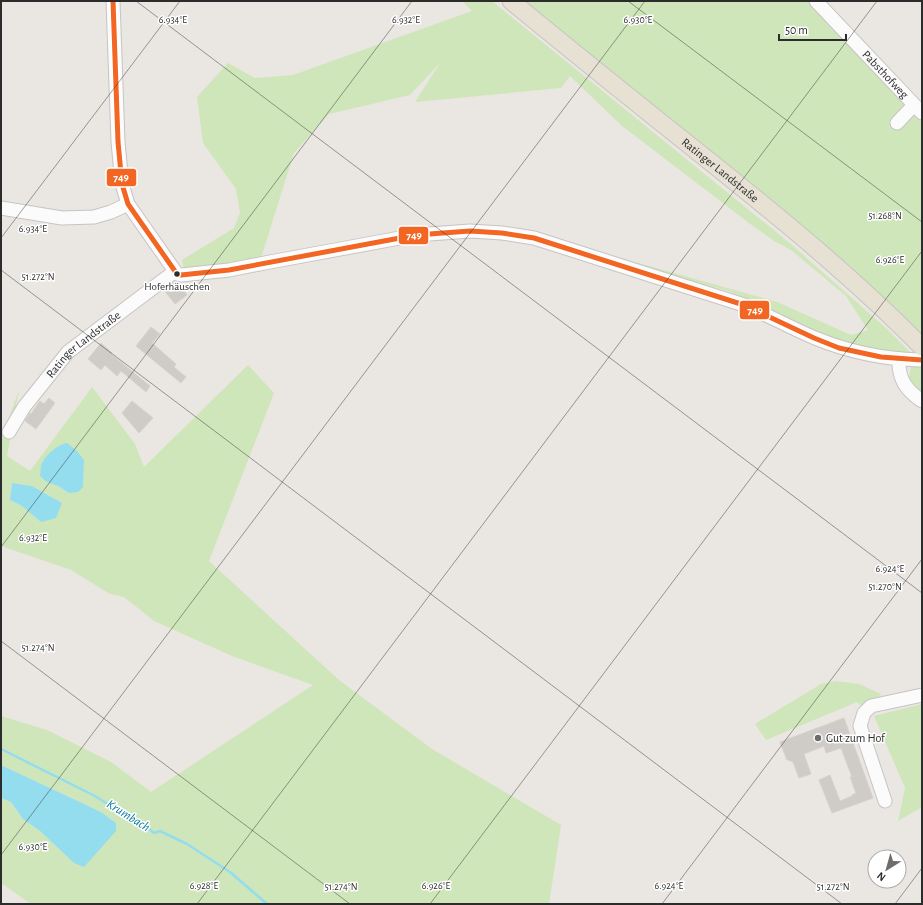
<svg xmlns="http://www.w3.org/2000/svg" width="923" height="905" font-family="'Alegreya Sans',sans-serif">
	<rect width="100%" height="100%" fill="#eae6e2"/>
	<path fill="#cfe6ba" fill-rule="evenodd" d="M 462,1 L 492,1 L 792,245 L 887,329 L 912,354 L 882,351 L 851,344 L 813,331 L 756,302 L 728,291 L 608,257 L 606,254 L 777,302 L 851,335 L 868,330 L 846,296 L 791,250 L 774,241 L 749,223 L 622,126 L 570,76 L 561,88 L 415,102 L 440,63 L 410,95 L 329,114 L 294,153 L 261,258 L 223,267 L 184,269 L 182,260 L 234,228 L 240,213 L 236,189 L 203,143 L 197,97 L 228,63 L 255,78 L 293,75 L 472,11 Z
		M 525,1 L 811,1 L 922,120 L 922,336 L 791,218 Z
		M 248,365 L 274,393 L 209,561 L 339,680 L 432,749 L 561,825 L 549,904 L 31,904 L 1,883 L 1,798 L 11,802 L 23,819 L 40,831 L 74,863 L 116,823 L 101,812 L 1,765 L 1,716 L 47,730 L 111,762 L 151,792 L 313,685 L 232,656 L 154,621 L 124,597 L 110,594 L 71,570 L 1,546 L 1,439 L 19,390 L 7,456 L 30,471 L 92,387 L 135,444 L 144,467 ZM 84,460 L 83,487 L 69,493 L 58,486 L 47,482 ZM 12,483 L 32,486 L 62,503 L 41,522 L 22,506 L 10,500 Z
		M 911,367 L 922,367 L 922,392 L 919,390 L 909,378 Z
		M 836,681 L 859,684 L 881,694 L 879,698 L 863,707 L 857,702 L 766,740 L 755,724 L 821,684 Z
		M 922,704 L 922,807 L 898,821 L 905,788 L 874,716 Z"/>
	<path fill="#93ddee" d="M 67,443 L 77,451 L 84,460 L 83,487 L 78,492 L 69,493 L 58,486 L 47,482 L 40,476 C 41,472 40,467 42,463 C 47,454 57,445 67,443 Z
		M 12,483 L 32,486 L 62,503 L 56,518 L 41,522 L 22,506 L 10,500 Z
		M 1,765 L 101,812 L 116,823 L 116,831 L 84,867 L 74,863 L 40,831 L 23,819 L 11,802 L 1,798 Z"/>
	<g fill="none" stroke-linecap="round" stroke-linejoin="round">
		<path stroke="#93ddee" stroke-width="2.5" d="M 1,749 L 93,795 L 124,814 L 140,821 L 154,833 L 160,831 L 187,844 L 230,872 L 267,904"/>
	</g>
	<path fill="#cfccc8" stroke="#d5d2ce" d="M 175,282 L 178,282 L 187,295 L 175,304 L 164,290 Z
		M 151,327 L 160,334 L 152,343 L 176,364 L 174,367 L 186,377 L 181,383 L 136,346 Z
		M 101,343 L 112,353 L 111,354 L 150,386 L 146,392 L 121,371 L 117,376 L 105,365 L 101,370 L 88,359 Z
		M 49,398 L 55,403 L 36,429 L 25,421 L 30,413 L 31,414 L 40,401 L 44,404 Z
		M 132,401 L 153,418 L 139,433 L 122,413 Z
		M 844,718 L 873,798 L 832,813 L 819,780 L 830,775 L 840,801 L 852,796 L 852,795 L 856,793 L 850,777 L 852,777 L 841,748 L 826,753 L 824,746 L 804,754 L 811,774 L 799,778 L 793,762 L 788,760 L 787,760 L 780,742 Z"/>
	<g fill="none" stroke-linecap="round" stroke-linejoin="round">
		<defs>
			<g id="minor">
				<path d="M 113,1 L 118,142 L 122,184 L 128,204 L 177,274 L 181,275 L 229,270 L 270,262 L 416,235 L 470,231 L 502,233 L 534,238 L 744,305 C 768,315 791,328 815,338 C 849,352 884,359 919,360"/>
				<path id="s1" d="M 816,1 L 922,113"/>
				<path d="M 897,123 L 914,105"/>
				<path d="M 1,208 L 62,218 L 94,217 L 111,212 L 128,204"/>
				<path d="M 899,359 C 898,379 906,390 922,401"/>
				<path id="s2" d="M 9,432 L 24,407 L 68,352 L 174,272"/>
				<path d="M 885,801 L 860,726 L 864,713 L 871,706 L 922,695"/>
			</g>
			<g id="major">
				<path id="s3" d="M 511,1 C 578,56 645,110 713,164 C 785,222 857,281 922,347"/>
			</g>
		</defs>
		<use href="#minor" stroke="#c6c4c4" stroke-width="15"/>
		<use href="#major" stroke="#c6c4c2" stroke-width="19"/>
		<use href="#minor" stroke="#fcfbfb" stroke-width="13"/>
		<use href="#major" stroke="#e7e1d4" stroke-width="17"/>
		<defs>
			<path id="bus-1" d="M 113,1 L 118,142 L 122,184 L 128,204 L 177,274 L 181,275 L 229,270 L 416,235 L 470,231 L 502,233 L 534,238 L 744,305 L 814,338 L 839,348 L 881,357 L 922,360"/>
		</defs>
		<use href="#bus-1" stroke="#fff" stroke-width="8"/>
		<use href="#bus-1" stroke="#f26522" stroke-width="5"/>
	</g>
	<path fill="none" stroke="#2c2c2c" stroke-width="1" stroke-opacity="0.45" d="M 136,1 L 922,593M 628,1 L 922,222M 1,238 L 180,1M 1,270 L 842,904M 1,547 L 412,1M 1,641 L 350,904M 1,855 L 645,1M 197,904 L 877,1M 430,904 L 922,251M 662,904 L 922,559M 895,904 L 922,868"/>
	<circle fill="#2c2c2c" stroke="#fff" stroke-width="1.5" cx="177" cy="274" r="3.5"/>
	<circle fill="#6e6d6c" stroke="#fff" stroke-width="1.5" cx="818" cy="738" r="4"/>
	<g text-anchor="middle" dominant-baseline="central" stroke-width="3" stroke-linejoin="round" paint-order="stroke">
		<g font-size="11" fill="#2c2c2c" stroke="#fff">
			<text x="177" y="286">Hoferhäuschen</text>
		</g>
		<g font-size="12" fill="#2c2c2c" stroke="#fff">
			<text stroke="none"><textPath href="#s1" startOffset="101">Pabsthofweg</textPath></text>
			<text stroke="none"><textPath href="#s3" startOffset="269">Ratinger Landstraße</textPath></text>
			<text stroke="none"><textPath href="#s2" startOffset="116">Ratinger Landstraße</textPath></text>
		</g>
		<g font-size="12" fill="#2c2c2c" stroke="#fff" text-anchor="start">
			<text x="826" y="738">Gut zum Hof</text>
		</g>
		<g font-size="13" font-style="italic" fill="#0979a3" stroke="#fff">
			<text transform="translate(128 816) rotate(32)">Krumbach</text>
		</g>
	</g>
	<g font-size="10" text-anchor="middle" fill="#2c2c2c" stroke="#fff" stroke-width="3" stroke-linejoin="round" paint-order="stroke">
		<text x="173" y="23">6.934°E</text>
		<text x="406" y="23">6.932°E</text>
		<text x="638" y="23">6.930°E</text>
		<text x="885" y="219">51.268°N</text>
		<text x="33" y="232">6.934°E</text>
		<text x="890" y="263">6.926°E</text>
		<text x="38" y="280">51.272°N</text>
		<text x="33" y="541">6.932°E</text>
		<text x="890" y="572">6.924°E</text>
		<text x="885" y="590">51.270°N</text>
		<text x="38" y="651">51.274°N</text>
		<text x="33" y="850">6.930°E</text>
		<text x="204" y="889">6.928°E</text>
		<text x="436" y="889">6.926°E</text>
		<text x="669" y="889">6.924°E</text>
		<text x="341" y="890">51.274°N</text>
		<text x="833" y="890">51.272°N</text>
	</g>
	<g stroke="#fff" stroke-width="1.5">
		<rect x="106" y="168" width="31" height="19" rx="4" fill="#f26522"/>
		<rect x="398" y="226" width="31" height="19" rx="4" fill="#f26522"/>
		<rect x="739" y="300" width="31" height="20" rx="4" fill="#f26522"/>
	</g>
	<g font-size="11" text-anchor="middle" font-weight="bold" fill="#fff">
		<text x="121" y="181">749</text>
		<text x="414" y="239">749</text>
		<text x="755" y="314">749</text>
	</g>
	<rect width="923" height="905" fill="none" stroke="#2c2c2c" stroke-width="4"/>
	<g transform="translate(887 869) rotate(217)"><circle r="19" fill="#ffffff" stroke="#ababab"/>
	<path d="M0-3L7 15L0 10L-7 15Z" fill="#6e6d6c"/>
	<text y="-6" font-size="11" font-weight="bold" text-anchor="middle" fill="#2c2c2c">N</text>
	</g>
	<path d="M779 34v6h67v-6" fill="none" stroke="#2c2c2c" stroke-width="2"/>
	<text x="785" y="34" font-size="12" fill="#2c2c2c" stroke="#ffffff" stroke-width="3" paint-order="stroke">50 m</text>
</svg>
